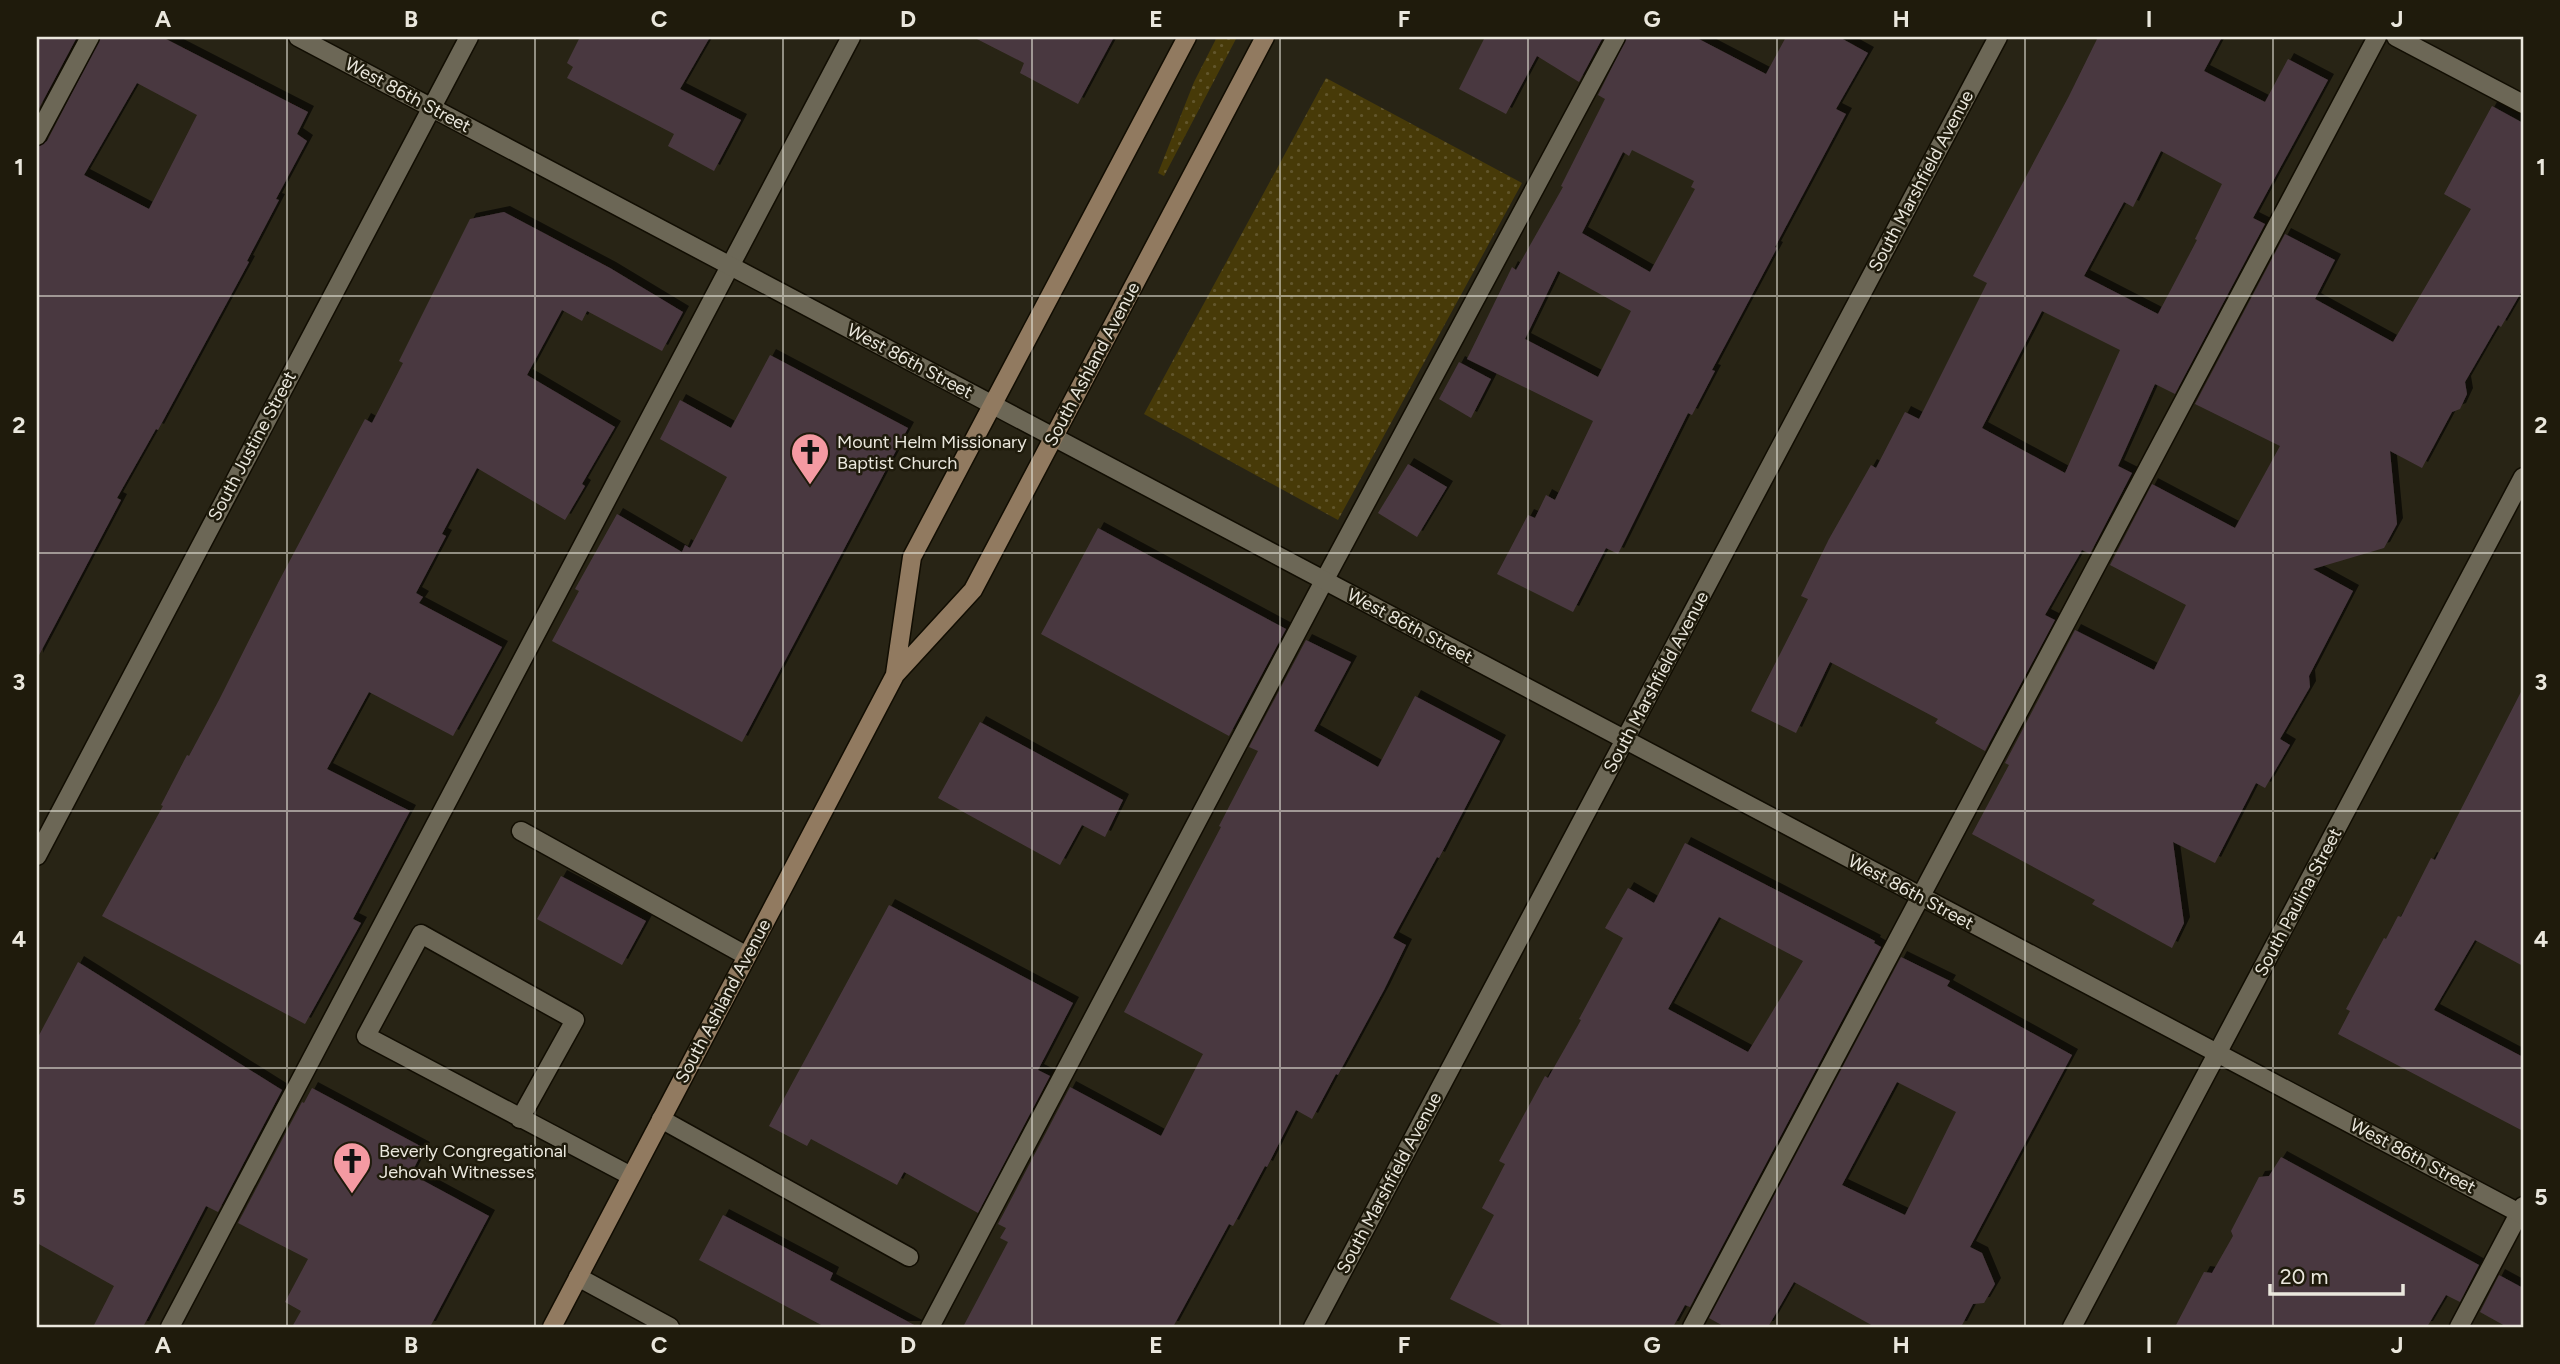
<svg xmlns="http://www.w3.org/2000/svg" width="2560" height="1364" font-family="Figtree,sans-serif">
	<defs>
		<pattern id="grass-dots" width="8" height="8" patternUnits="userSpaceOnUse" patternTransform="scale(1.75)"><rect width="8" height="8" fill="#473a08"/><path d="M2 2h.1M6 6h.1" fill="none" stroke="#62562c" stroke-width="1.8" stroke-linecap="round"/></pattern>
		<filter id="shadow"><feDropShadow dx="6" dy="-6" stdDeviation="0" flood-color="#0009"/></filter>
	</defs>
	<rect width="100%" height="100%" fill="#282415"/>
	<path fill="url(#grass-dots)" d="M 1217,37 L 1237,37 L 1164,176 L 1158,173 L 1194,82 Z
		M 1326,78 L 1522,183 L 1338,520 L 1144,414 Z"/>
	<path fill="#4a3941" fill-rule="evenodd" filter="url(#shadow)" d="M 37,37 L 77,37 L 37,112 Z
		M 101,37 L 162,37 L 308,112 L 297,134 L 307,141 L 276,199 L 279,200 L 247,261 L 249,262 L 158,430 L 156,429 L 117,498 L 121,500 L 37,659 L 37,147 L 47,141 ZM 137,83 L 197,115 L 149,209 L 84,175 Z
		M 580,37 L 710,37 L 680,89 L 741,120 L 714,171 L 668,146 L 674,134 L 567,78 L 573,67 L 567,63 Z
		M 973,37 L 1114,37 L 1078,104 L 1020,73 L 1024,63 Z
		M 1485,37 L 1603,37 L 1579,82 L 1537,56 L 1506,114 L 1459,89 Z
		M 1627,37 L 1695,37 L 1766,74 L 1786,37 L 1839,37 L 1868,53 L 1836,109 L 1846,114 L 1775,247 L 1777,248 L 1712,370 L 1715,371 L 1692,415 L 1688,413 L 1618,554 L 1606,548 L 1573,612 L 1497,574 L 1528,515 L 1535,518 L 1546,495 L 1555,500 L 1593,421 L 1467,359 L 1512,267 L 1516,270 L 1563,187 L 1561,186 L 1605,99 L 1598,95 ZM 1632,150 L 1694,181 L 1691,187 L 1695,189 L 1650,272 L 1582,233 L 1623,152 L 1629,156 ZM 1558,271 L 1631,311 L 1598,377 L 1525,339 Z
		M 2098,37 L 2222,37 L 2204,71 L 2265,102 L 2288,59 L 2328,80 L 2253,218 L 2265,224 L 2175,394 L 2155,384 L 2118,466 L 2132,473 L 2090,554 L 2082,550 L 2045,615 L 2055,620 L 1985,751 L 1935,723 L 1938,719 L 1830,662 L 1796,733 L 1751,711 L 1808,599 L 1801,596 L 1829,539 L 1871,465 L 1876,468 L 1905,412 L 1919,419 L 1987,283 L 1973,276 L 2069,96 ZM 2161,151 L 2222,184 L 2195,239 L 2197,240 L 2158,314 L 2084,276 L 2124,202 L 2133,207 ZM 2042,311 L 2120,350 L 2065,473 L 1982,428 Z
		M 2492,106 L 2523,123 L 2523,289 L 2501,327 L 2498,325 L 2465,382 L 2467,394 L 2460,409 L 2452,412 L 2422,468 L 2390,451 L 2397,524 L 2384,548 L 2313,569 L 2353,591 L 2309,676 L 2310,687 L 2280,739 L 2290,745 L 2265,788 L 2256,783 L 2215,863 L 2173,842 L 2184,923 L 2172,948 L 2092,904 L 2095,900 L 1972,834 L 2009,765 L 2005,763 L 2075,630 L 2154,670 L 2186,605 L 2110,565 L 2152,484 L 2235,528 L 2280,446 L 2195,404 L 2285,234 L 2335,260 L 2315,299 L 2393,342 L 2471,209 L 2444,194 Z
		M 504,212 L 610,268 L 683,312 L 662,351 L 587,311 L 582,321 L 562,310 L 527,375 L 615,427 L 582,484 L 585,486 L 565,520 L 477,468 L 442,534 L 446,536 L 416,593 L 423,597 L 419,603 L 502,647 L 453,736 L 369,692 L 327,769 L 410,811 L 353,919 L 361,923 L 305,1024 L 102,916 L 163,806 L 161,805 L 187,755 L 189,756 L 219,700 L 279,581 L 365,419 L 372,423 L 403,363 L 399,361 L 470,219 Z
		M 770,355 L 908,428 L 742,742 L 552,641 L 579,591 L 575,589 L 617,514 L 682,552 L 685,545 L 690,548 L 727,477 L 660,439 L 680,400 L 731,428 Z
		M 1459,362 L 1491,379 L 1471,418 L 1439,399 Z
		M 1408,464 L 1447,487 L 1417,537 L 1378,513 Z
		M 1098,528 L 1286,629 L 1229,736 L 1041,634 Z
		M 1306,640 L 1351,662 L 1314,731 L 1378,767 L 1415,696 L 1500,741 L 1439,858 L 1437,857 L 1393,938 L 1406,945 L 1384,990 L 1338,1075 L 1336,1074 L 1312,1119 L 1296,1110 L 1267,1167 L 1265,1166 L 1233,1226 L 1229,1224 L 1173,1327 L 963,1327 L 1008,1242 L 1000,1238 L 1006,1228 L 998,1224 L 1070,1087 L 1161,1136 L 1203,1054 L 1124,1012 L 1221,827 L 1219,826 L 1258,751 L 1249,747 Z
		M 2523,688 L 2523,966 L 2475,940 L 2434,1010 L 2523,1057 L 2523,1131 L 2338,1034 L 2350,1011 L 2346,1009 L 2384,938 L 2386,939 L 2398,916 L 2401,917 L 2431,858 L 2435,860 Z
		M 980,722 L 1123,800 L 1105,837 L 1082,825 L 1060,865 L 938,798 Z
		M 1685,843 L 1875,941 L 1874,943 L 1881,947 L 1690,1307 L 1685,1305 L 1673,1327 L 1506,1327 L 1450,1299 L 1494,1215 L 1482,1208 L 1505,1164 L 1499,1161 L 1545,1076 L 1548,1078 L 1581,1020 L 1579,1019 L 1623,938 L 1605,928 L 1628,888 L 1654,903 ZM 1719,917 L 1803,961 L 1748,1052 L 1668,1009 Z
		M 561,876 L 646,921 L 622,965 L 537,919 Z
		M 889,905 L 1073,1003 L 1038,1070 L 1050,1076 L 978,1213 L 904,1172 L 897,1185 L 811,1139 L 807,1146 L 769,1126 Z
		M 1901,957 L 1950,981 L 1947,986 L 2072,1055 L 1970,1247 L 1982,1253 L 1995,1284 L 1984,1303 L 1973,1304 L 1961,1327 L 1875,1327 L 1794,1282 L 1768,1327 L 1725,1327 L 1709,1318 ZM 1897,1082 L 1956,1112 L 1905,1215 L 1842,1185 Z
		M 78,962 L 282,1090 L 218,1212 L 206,1206 L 143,1327 L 93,1327 L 114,1286 L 37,1243 L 37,1039 Z
		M 312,1088 L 424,1148 L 411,1174 L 489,1216 L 430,1327 L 292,1327 L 301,1311 L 285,1302 L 308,1259 L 238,1223 L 302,1102 L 304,1103 Z
		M 2281,1157 L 2479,1265 L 2460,1302 L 2446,1295 L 2427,1327 L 2175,1327 L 2204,1272 L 2212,1273 L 2233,1236 L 2231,1231 L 2259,1177 L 2269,1176 Z
		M 723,1215 L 833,1273 L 830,1280 L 918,1327 L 825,1327 L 699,1260 Z
		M 2499,1275 L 2523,1288 L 2523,1327 L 2507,1327 L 2480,1312 Z"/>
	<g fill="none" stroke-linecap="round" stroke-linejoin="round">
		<defs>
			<path id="service" d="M 2396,37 L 2523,104
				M 37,136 L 90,37
				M 521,831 L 747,956
				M 520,1119 L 575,1020 L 421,934 L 366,1036 L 631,1176
				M 661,1119 L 909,1257
				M 578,1277 L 670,1327
				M 170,1327 L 851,37
				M 930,1327 L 1324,581 L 1616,37
				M 1692,1327 L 2377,37
				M 2459,1327 L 2523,1206"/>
			<path id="minor" d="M 298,37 L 2523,1215
				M 37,856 L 469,37
				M 1313,1327 L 1998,37
				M 2072,1327 L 2523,477"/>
			<path id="secondary" d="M 895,674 L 912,557 L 1187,37
				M 552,1327 L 895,675 L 973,590 L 1265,37"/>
		</defs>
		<use href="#service" stroke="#110d02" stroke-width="21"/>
		<use href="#minor" stroke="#110d02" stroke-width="21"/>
		<use href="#secondary" stroke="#110d02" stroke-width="21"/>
		<use href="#service" stroke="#6c6756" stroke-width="18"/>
		<use href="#minor" stroke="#6c6756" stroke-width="18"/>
		<use href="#secondary" stroke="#917a60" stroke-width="18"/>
	</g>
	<path fill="none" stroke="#eae7dd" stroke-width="2" stroke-opacity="0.55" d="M 287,37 L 287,1327M 535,37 L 535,1327M 783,37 L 783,1327M 1032,37 L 1032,1327M 1280,37 L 1280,1327M 1528,37 L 1528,1327M 1777,37 L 1777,1327M 2025,37 L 2025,1327M 2273,37 L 2273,1327M 37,296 L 2523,296M 37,553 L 2523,553M 37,811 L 2523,811M 37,1068 L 2523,1068"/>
	<defs>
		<symbol id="church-pin" viewBox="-11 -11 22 30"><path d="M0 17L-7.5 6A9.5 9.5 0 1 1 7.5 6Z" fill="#f49aa2" stroke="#1f1b0c"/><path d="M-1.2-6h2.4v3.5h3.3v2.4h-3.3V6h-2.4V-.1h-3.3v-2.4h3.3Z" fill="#111"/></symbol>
	</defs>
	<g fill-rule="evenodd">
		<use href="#church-pin" x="788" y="430" width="44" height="60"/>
		<use href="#church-pin" x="330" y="1139" width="44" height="60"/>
	</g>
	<g text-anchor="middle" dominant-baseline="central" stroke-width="5" stroke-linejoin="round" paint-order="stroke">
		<g font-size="18" fill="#eae7dd" stroke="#1f1b0c">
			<text transform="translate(408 95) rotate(28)">West 86th Street</text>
			<text transform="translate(1921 181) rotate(-62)">South Marshfield Avenue</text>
			<text transform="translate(910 361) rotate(28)">West 86th Street</text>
			<text transform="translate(1092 364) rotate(-62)">South Ashland Avenue</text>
			<text transform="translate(252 446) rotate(-62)">South Justine Street</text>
			<text transform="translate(1410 626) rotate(28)">West 86th Street</text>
			<text transform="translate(1656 682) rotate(-62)">South Marshfield Avenue</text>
			<text transform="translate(1911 892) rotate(28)">West 86th Street</text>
			<text transform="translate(2298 902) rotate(-62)">South Paulina Street</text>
			<text transform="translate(723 1001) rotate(-62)">South Ashland Avenue</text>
			<text transform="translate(2413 1156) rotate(28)">West 86th Street</text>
			<text transform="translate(1389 1183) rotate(-62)">South Marshfield Avenue</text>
		</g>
		<g font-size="18" fill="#eae7dd" stroke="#1f1b0c" text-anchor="start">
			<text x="837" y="442">Mount Helm Missionary<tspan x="837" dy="21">Baptist Church</tspan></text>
			<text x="379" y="1151">Beverly Congregational<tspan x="379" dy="21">Jehovah Witnesses</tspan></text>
		</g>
	</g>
	<rect width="2560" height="1364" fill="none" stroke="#1f1b0c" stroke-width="77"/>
	<path d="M2270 1284v10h133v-10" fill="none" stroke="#eae7dd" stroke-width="3.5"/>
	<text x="2280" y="1284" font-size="21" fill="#eae7dd" stroke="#1f1b0c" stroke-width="5" paint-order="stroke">20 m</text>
	<rect x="38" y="38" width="2484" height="1288" fill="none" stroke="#eae7dd" stroke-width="2.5"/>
	<g font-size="23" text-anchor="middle" font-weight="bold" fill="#eae7dd">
		<text x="163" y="27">A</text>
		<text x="411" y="27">B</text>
		<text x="659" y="27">C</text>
		<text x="908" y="27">D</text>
		<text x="1156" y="27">E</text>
		<text x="1404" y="27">F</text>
		<text x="1652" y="27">G</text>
		<text x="1901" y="27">H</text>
		<text x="2149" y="27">I</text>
		<text x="2397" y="27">J</text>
		<text x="19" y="175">1</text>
		<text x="2541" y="175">1</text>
		<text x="19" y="433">2</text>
		<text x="2541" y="433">2</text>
		<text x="19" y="690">3</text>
		<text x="2541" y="690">3</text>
		<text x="19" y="947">4</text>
		<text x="2541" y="947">4</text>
		<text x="19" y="1205">5</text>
		<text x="2541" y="1205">5</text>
		<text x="163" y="1353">A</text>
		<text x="411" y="1353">B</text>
		<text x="659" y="1353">C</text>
		<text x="908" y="1353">D</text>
		<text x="1156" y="1353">E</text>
		<text x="1404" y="1353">F</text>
		<text x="1652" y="1353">G</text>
		<text x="1901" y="1353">H</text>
		<text x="2149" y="1353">I</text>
		<text x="2397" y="1353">J</text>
	</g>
</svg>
